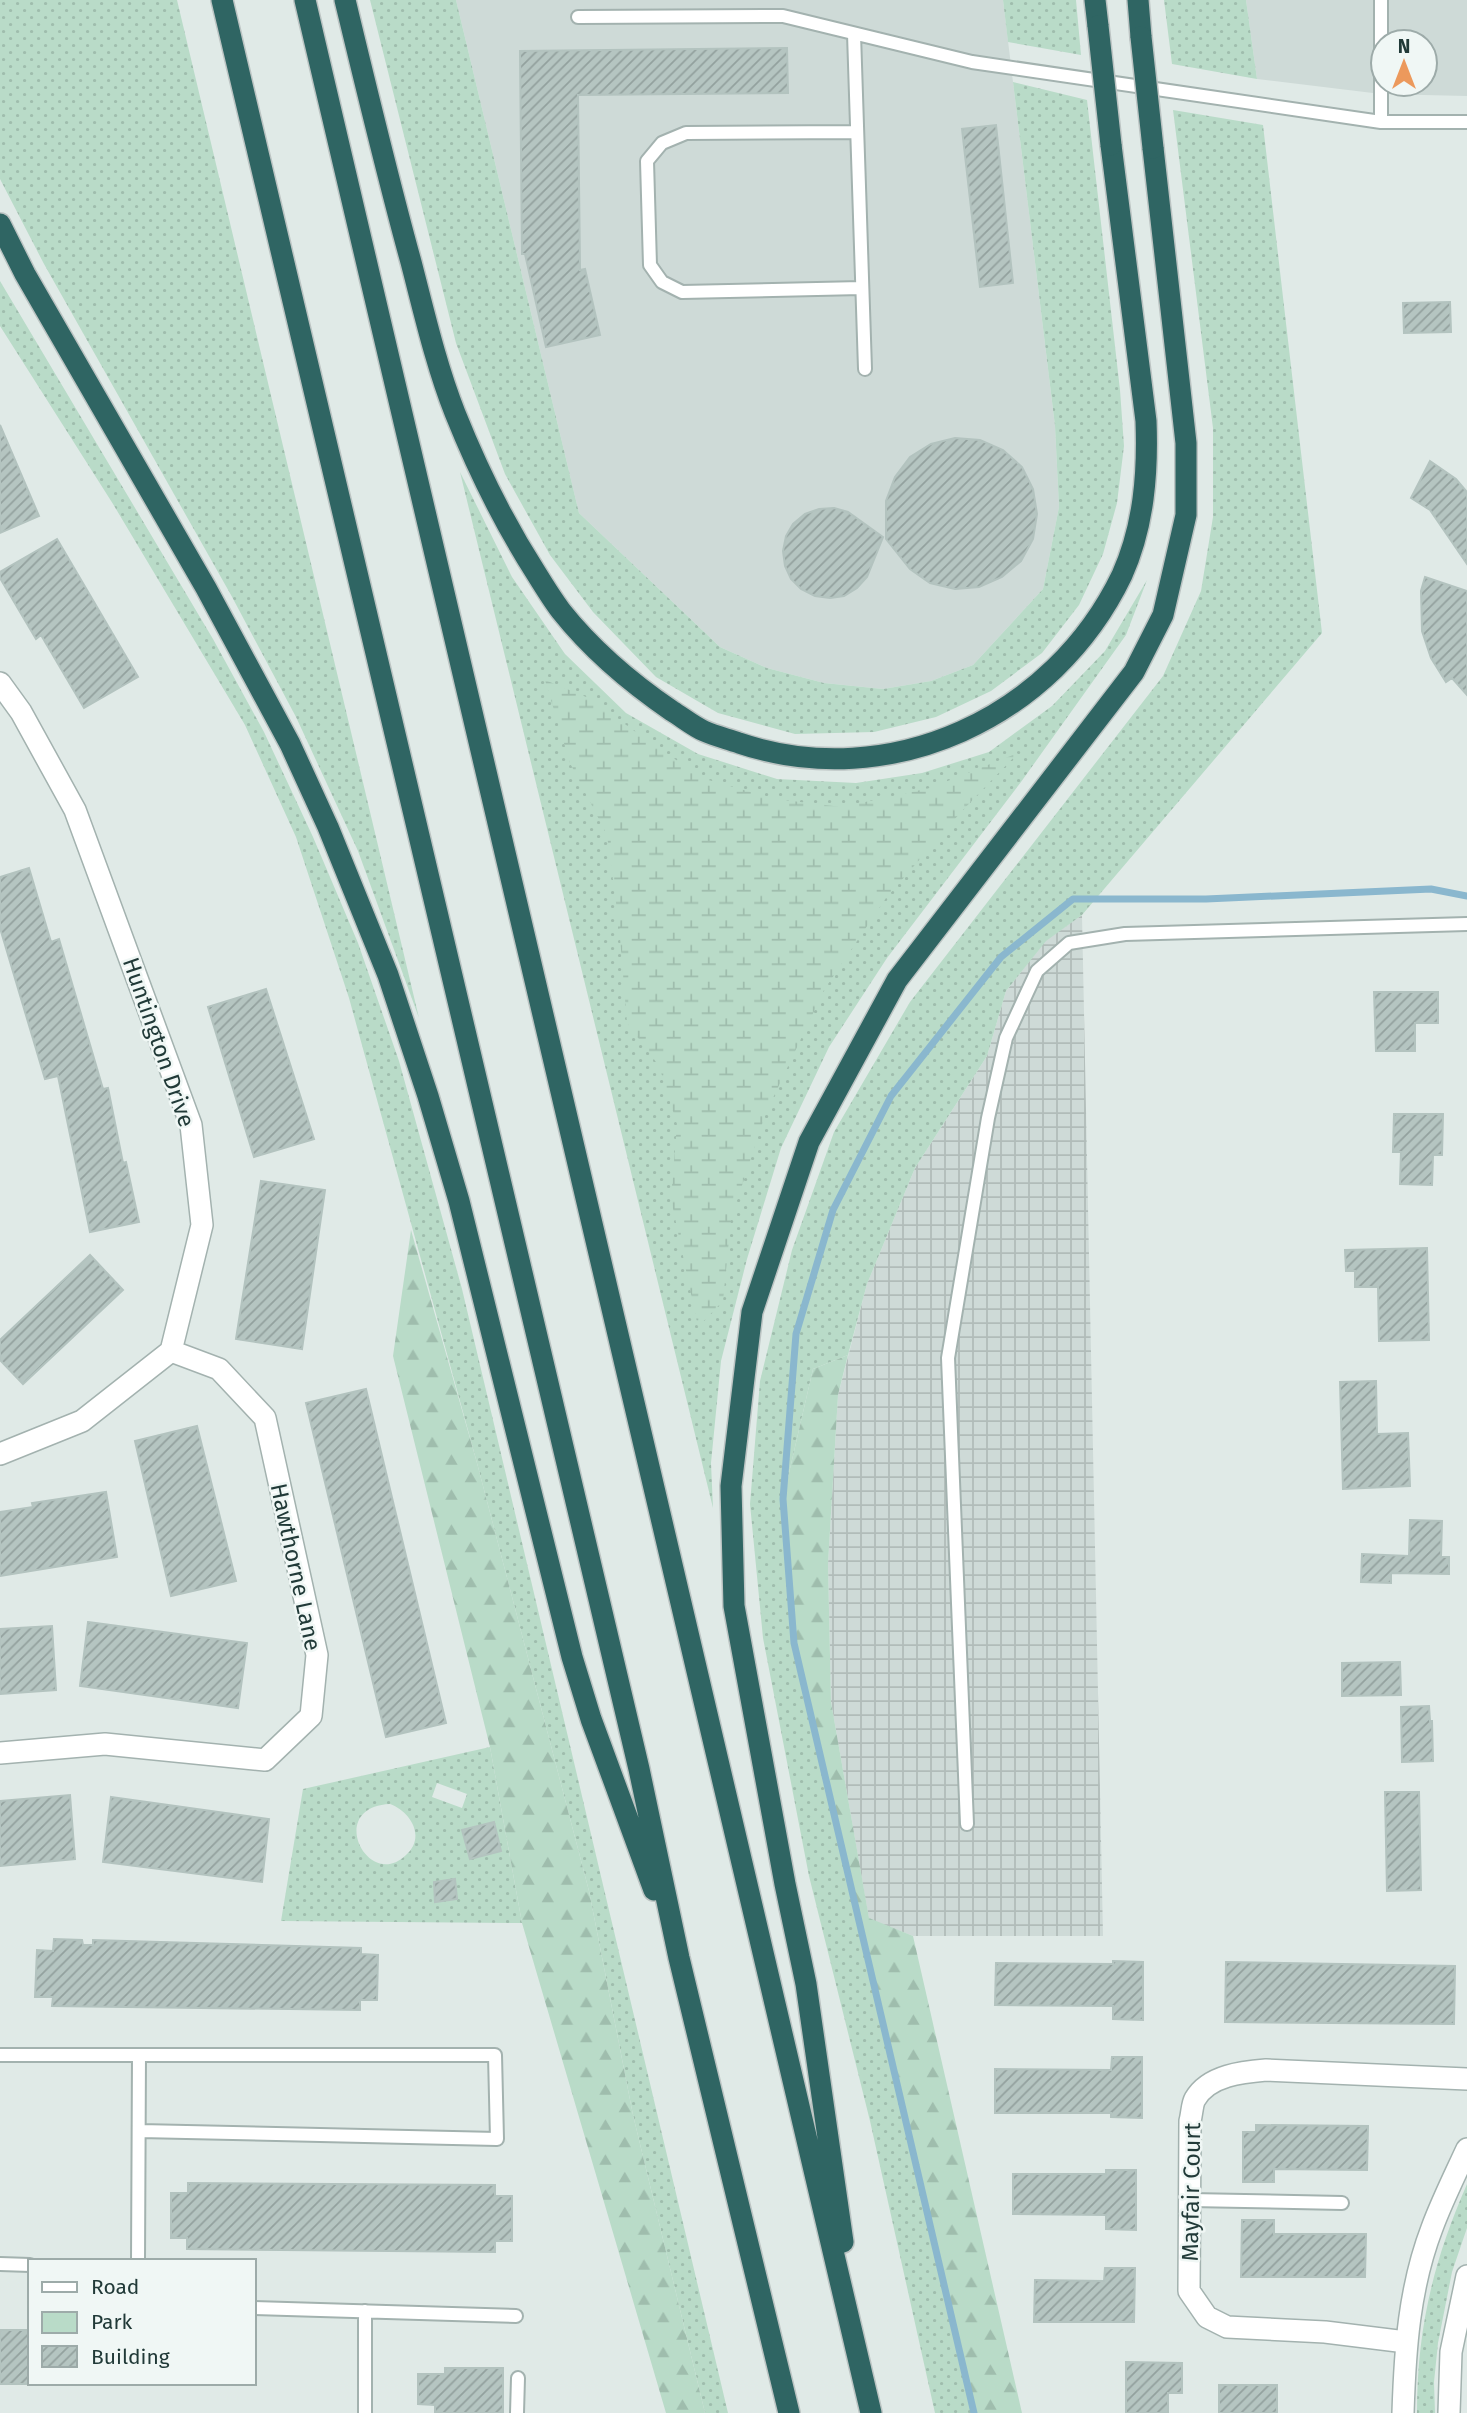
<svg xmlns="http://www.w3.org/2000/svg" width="1467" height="2413" font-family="'Fira Sans',sans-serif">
	<defs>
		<pattern id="industrial-grid" width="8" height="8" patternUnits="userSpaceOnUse" patternTransform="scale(1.75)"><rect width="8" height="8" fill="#cedad7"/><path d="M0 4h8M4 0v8" fill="none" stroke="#b1bcb9"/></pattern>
		<pattern id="green-dots" width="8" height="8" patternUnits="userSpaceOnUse" patternTransform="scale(1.75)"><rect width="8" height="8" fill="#b9dbc8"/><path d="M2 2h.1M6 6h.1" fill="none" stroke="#9fbdad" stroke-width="1.8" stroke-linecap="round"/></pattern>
		<pattern id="forest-firs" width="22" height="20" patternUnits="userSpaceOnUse" patternTransform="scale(1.75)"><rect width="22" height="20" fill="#b9dbc8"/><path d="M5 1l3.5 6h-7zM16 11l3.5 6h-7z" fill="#9fbdad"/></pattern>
		<pattern id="wetland-marsh" width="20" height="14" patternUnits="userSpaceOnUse" patternTransform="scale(1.75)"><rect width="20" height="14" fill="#b9dbc8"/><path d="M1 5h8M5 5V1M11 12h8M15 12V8" fill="none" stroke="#9fbdad"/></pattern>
		<pattern id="building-hatch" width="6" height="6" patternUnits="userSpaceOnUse" patternTransform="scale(1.75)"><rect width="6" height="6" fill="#b5c5c1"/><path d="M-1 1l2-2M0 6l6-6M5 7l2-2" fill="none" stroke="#93a19e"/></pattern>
	</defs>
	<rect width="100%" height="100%" fill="#e0eae7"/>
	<path fill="#cedad7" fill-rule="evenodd" d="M 456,0 L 1003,0 L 1055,426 L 1059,507 L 1043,589 L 973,665 L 931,681 L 883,689 L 824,683 L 767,668 L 720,647 L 579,513 Z
		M 1246,0 L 1467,0 L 1467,96 L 1381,94 L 1257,79 ZM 1383,42 L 1425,42 L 1425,84 L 1383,84 Z"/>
	<path fill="url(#industrial-grid)" d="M 1082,915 L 1103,1936 L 913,1936 L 869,1919 L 831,1702 L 828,1564 L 838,1395 L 867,1284 L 915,1168 L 987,1056 L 1006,991 L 1046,940 Z"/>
	<path fill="url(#green-dots)" fill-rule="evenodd" d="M 0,0 L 177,0 L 419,1018 L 358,851 L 296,717 L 231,595 L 44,264 L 0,179 Z
		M 370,0 L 456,0 L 579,513 L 720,647 L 767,668 L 824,683 L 883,689 L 931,681 L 973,665 L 1043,589 L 1059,507 L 1055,426 L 1013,82 L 1087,100 L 1120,390 L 1124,446 L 1117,503 L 1103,554 L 1079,605 L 1042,653 L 991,691 L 936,717 L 874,732 L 795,734 L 718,713 L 656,677 L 593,612 L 550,555 L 505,474 L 456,343 Z
		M 1003,0 L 1076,0 L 1081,55 L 1008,42 Z
		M 1164,0 L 1246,0 L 1257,79 L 1172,64 Z
		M 1173,110 L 1263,125 L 1322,633 L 1082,915 L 1046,941 L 1006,991 L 987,1056 L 915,1168 L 867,1284 L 848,1355 L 813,1369 L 783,1499 L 794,1643 L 973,2413 L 935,2413 L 870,2121 L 809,1876 L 763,1638 L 750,1504 L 760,1381 L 792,1250 L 834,1132 L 910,1002 L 1163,676 L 1201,591 L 1213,517 L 1213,428 Z
		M 0,281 L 213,639 L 264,732 L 313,837 L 358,943 L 399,1061 L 462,1289 L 728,2413 L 705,2413 L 633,2115 L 589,1891 L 477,1463 L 349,998 L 296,837 L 245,725 L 113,504 L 0,326 Z
		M 460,472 L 512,577 L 565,654 L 626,713 L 698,754 L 777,779 L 856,783 L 922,773 L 989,752 L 1052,706 L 1105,651 L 1147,580 L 1126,635 L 1021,782 L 887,958 L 829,1047 L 781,1148 L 747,1259 L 721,1361 L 711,1463 L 713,1508 Z
		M 490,1747 L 522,1923 L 281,1921 L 303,1789 ZM 437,1783 L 467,1794 L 462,1808 L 432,1797 ZM 390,1804 C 411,1812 426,1837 406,1855 C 368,1892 325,1807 390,1804 ZM 494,1822 L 501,1851 L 470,1859 L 463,1830 ZM 455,1879 L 457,1899 L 436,1902 L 434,1882 Z
		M 1467,2184 L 1467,2228 L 1452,2272 L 1438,2343 L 1434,2382 L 1435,2413 L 1417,2413 C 1417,2329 1433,2262 1467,2184 Z"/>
	<path fill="url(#forest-firs)" d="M 411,1230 L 477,1463 L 589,1891 L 633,2115 L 705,2413 L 666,2413 L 522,1923 L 490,1747 L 393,1356 Z
		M 848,1355 L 838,1395 L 828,1564 L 831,1702 L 869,1918 L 913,1936 L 1022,2413 L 973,2413 L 794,1643 L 783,1499 L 813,1369 Z"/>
	<path fill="url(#wetland-marsh)" d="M 545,680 L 591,699 L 652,744 L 705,779 L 775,799 L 842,807 L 930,788 L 1018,753 L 961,812 L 886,898 L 824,990 L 765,1115 L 731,1219 L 723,1301 L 698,1327 L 671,1199 L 677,1124 L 659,1066 L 627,1023 L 619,925 L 607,835 L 570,763 Z"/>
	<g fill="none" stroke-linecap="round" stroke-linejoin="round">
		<path stroke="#8ab7ce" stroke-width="7" d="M 974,2413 L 794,1643 L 783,1499 L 796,1334 L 833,1210 L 891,1096 L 1001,957 L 1073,899 L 1206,899 L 1431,889 L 1467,896"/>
	</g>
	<path fill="url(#building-hatch)" stroke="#b3c3bf" stroke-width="2" d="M 787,48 L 788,93 L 578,95 L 580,270 L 585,269 L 600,335 L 546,347 L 525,254 L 522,254 L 520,51 Z
		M 996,125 L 1013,283 L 980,287 L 962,129 Z
		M 1450,302 L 1451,332 L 1404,333 L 1403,303 Z
		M 0,425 L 39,516 L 0,533 Z
		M 955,438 L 980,440 L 1003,450 L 1022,467 L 1033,489 L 1037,514 L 1033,539 L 1021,561 L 1002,577 L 979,587 L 955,589 L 930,583 L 910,569 L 886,539 L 886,501 L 895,477 L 910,457 L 931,444 Z
		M 1430,461 L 1456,479 L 1467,492 L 1467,564 L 1430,510 L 1411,498 Z
		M 834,508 L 848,512 L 883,537 L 867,577 L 857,588 L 844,596 L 830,598 L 815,596 L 801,589 L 791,579 L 785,566 L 783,551 L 786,536 L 793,524 L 805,514 L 819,509 Z
		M 57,539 L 138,677 L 84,708 L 41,635 L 36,639 L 0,578 L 0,572 Z
		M 1425,577 L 1467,591 L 1467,695 L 1452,678 L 1446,682 L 1431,658 L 1422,631 L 1421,591 Z
		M 29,868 L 51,942 L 59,939 L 103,1089 L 108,1088 L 123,1163 L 126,1162 L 139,1222 L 90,1232 L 58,1076 L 45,1079 L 0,928 L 0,877 Z
		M 266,989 L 314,1139 L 254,1157 L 208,1007 Z
		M 1374,992 L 1438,992 L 1438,1023 L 1415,1023 L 1415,1051 L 1376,1051 Z
		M 1394,1114 L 1443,1114 L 1442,1155 L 1433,1155 L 1432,1185 L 1400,1184 L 1401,1152 L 1393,1152 Z
		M 261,1181 L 325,1190 L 302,1349 L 236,1339 Z
		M 1427,1248 L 1429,1340 L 1379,1341 L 1378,1287 L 1355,1287 L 1355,1271 L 1346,1271 L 1345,1250 Z
		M 90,1255 L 123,1290 L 23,1384 L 0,1360 L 0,1340 Z
		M 1376,1381 L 1377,1434 L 1408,1433 L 1410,1486 L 1343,1489 L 1340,1382 Z
		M 366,1389 L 446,1723 L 386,1737 L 306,1403 Z
		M 197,1426 L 236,1581 L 171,1596 L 135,1441 Z
		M 106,1492 L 117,1557 L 0,1576 L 0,1512 L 33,1507 L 32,1503 Z
		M 1410,1520 L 1442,1521 L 1441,1557 L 1449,1557 L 1449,1574 L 1391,1573 L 1391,1583 L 1361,1582 L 1362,1554 L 1409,1556 Z
		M 88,1622 L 247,1643 L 238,1708 L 80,1686 Z
		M 52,1626 L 56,1690 L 0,1694 L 0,1629 Z
		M 1400,1662 L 1401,1695 L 1342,1696 L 1342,1663 Z
		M 1429,1706 L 1430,1721 L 1432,1721 L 1433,1761 L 1402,1762 L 1401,1707 Z
		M 1385,1792 L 1419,1792 L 1421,1890 L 1387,1891 Z
		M 70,1795 L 75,1859 L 0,1866 L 0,1801 Z
		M 111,1797 L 269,1819 L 262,1882 L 103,1862 Z
		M 494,1822 L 501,1851 L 470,1859 L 462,1830 Z
		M 455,1879 L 457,1899 L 435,1902 L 434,1882 Z
		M 54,1939 L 82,1940 L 83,1945 L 93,1945 L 93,1940 L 361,1948 L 361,1954 L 378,1955 L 377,2000 L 360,2000 L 360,2010 L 52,2006 L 53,1997 L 35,1997 L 37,1950 L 53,1951 Z
		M 1113,1961 L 1143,1962 L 1143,2020 L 1113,2019 L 1113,2006 L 995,2005 L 996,1963 L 1113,1964 Z
		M 1226,1962 L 1455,1966 L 1454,2024 L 1225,2022 Z
		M 1112,2057 L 1142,2057 L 1142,2118 L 1111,2117 L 1111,2113 L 995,2113 L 995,2069 L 1111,2070 Z
		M 1256,2125 L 1368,2126 L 1367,2170 L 1274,2169 L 1274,2182 L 1243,2182 L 1243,2132 L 1256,2132 Z
		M 1106,2170 L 1136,2170 L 1136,2230 L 1106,2229 L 1106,2215 L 1013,2214 L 1013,2174 L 1106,2174 Z
		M 188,2183 L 495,2185 L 495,2196 L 512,2196 L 512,2241 L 495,2241 L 495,2252 L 187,2249 L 187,2238 L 171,2238 L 171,2193 L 188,2193 Z
		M 1242,2220 L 1274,2220 L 1274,2234 L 1366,2234 L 1365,2277 L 1241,2277 Z
		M 1105,2268 L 1135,2268 L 1134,2322 L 1034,2322 L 1035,2280 L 1104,2281 Z
		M 0,2330 L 30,2330 L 30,2384 L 0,2384 Z
		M 1126,2362 L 1182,2363 L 1182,2393 L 1168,2393 L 1168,2413 L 1126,2413 Z
		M 445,2368 L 503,2368 L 503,2413 L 435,2413 L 435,2405 L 418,2404 L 418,2374 L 445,2374 Z
		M 1219,2385 L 1277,2385 L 1277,2413 L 1219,2413 Z"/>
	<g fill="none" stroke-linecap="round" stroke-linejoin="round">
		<defs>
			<path id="service" d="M 578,17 L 783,16 L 972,62 L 1381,122 L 1467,122
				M 854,34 L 865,369
				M 1381,122 L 1381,0
				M 857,132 L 686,133 L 662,143 L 647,161 L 650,265 L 662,282 L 682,292 L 861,288
				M 967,1824 L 948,1358 L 988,1118 L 1006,1038 L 1037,971 L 1069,943 L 1125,934 L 1467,924
				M 0,2055 L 495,2055 L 497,2139 L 140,2131
				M 1190,2200 L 1342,2203
				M 138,2261 L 139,2055
				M 0,2264 L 30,2265
				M 254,2308 L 516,2316
				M 365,2413 L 365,2311
				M 517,2413 L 518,2378"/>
			<path id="minor" d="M 0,683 L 21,712 L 75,810 L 191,1125 L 202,1225 L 171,1351 L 82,1421 L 0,1454
				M 0,1753 L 105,1744 L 265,1760 L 311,1716 L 317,1655 L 265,1418 L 219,1369 L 171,1351
				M 1406,2342 L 1325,2332 L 1227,2327 L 1207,2317 L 1189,2291 L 1190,2121 C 1192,2114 1192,2104 1195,2099 C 1209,2075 1243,2072 1266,2070 L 1467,2079"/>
			<path id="tertiary" d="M 1403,2413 C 1405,2350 1409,2288 1432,2228 C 1442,2201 1455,2175 1467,2149
				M 1449,2413 L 1451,2352 L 1467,2276"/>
			<path id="motorway" d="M 222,0 L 639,1769 L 679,1958 L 789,2413
				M 305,0 L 871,2413
				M 345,0 C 366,87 387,175 411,262 C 424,312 436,365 455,413 C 477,468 504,523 536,573 C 544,586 552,599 561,611 C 592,650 631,683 672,711 C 682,717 693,726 704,731 C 715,736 728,739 739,743 C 890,794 1054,717 1122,575 C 1144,526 1148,473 1146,421 L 1111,145
				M 1095,0 L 1098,26
				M 1138,0 L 1141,37
				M 0,224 L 25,274 L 206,588 L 290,744 L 328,827 L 388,975 L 428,1096 L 459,1201 L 572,1657 L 591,1719 L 654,1890
				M 843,2242 L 806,1984 L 785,1884 L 734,1606 L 731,1486 L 752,1312 L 809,1142 L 897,980 L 1134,672 L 1163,615 L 1186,515 L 1186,443 L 1153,148"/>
		</defs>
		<use href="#service" stroke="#a3b2af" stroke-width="16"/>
		<use href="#minor" stroke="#a3b2af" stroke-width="24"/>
		<use href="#tertiary" stroke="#a3b2af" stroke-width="24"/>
		<use href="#motorway" stroke="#bcc4c3" stroke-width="24"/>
		<use href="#service" stroke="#fff" stroke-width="12"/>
		<use href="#minor" stroke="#fff" stroke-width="21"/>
		<use href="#tertiary" stroke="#fff" stroke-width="21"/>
		<use href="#motorway" stroke="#2f6563" stroke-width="21"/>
		<defs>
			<path id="motorway-bridge" d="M 1098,26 L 1111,145
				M 1141,37 L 1153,148"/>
		</defs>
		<use href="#motorway-bridge" stroke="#bcc4c3" stroke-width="24" stroke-linecap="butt"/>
		<use href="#motorway-bridge" stroke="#2f6563" stroke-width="21"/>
	</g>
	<g text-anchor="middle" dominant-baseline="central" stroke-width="5" stroke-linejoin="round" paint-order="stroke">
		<g font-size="23" fill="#213a38" stroke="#f0f7f5">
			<text transform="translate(159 1042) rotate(71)">Huntington Drive</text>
			<text transform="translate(296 1567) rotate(78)">Hawthorne Lane</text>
			<text transform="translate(1191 2192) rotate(-89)">Mayfair Court</text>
		</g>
	</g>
	<rect x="28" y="2259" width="228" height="126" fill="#f0f7f5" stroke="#9daba9" stroke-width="2"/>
	<rect x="42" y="2282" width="35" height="10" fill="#ffffff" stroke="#9daba9" stroke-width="2"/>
	<text x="91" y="2294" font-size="21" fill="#213a38">Road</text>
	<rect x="42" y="2312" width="35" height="21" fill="#b9dbc8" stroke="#9daba9" stroke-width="2"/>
	<text x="91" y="2329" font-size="21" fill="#213a38">Park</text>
	<rect x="42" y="2346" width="35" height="21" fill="url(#building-hatch)" stroke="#9daba9" stroke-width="2"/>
	<text x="91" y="2364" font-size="21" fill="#213a38">Building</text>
	<g transform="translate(1404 63)"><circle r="33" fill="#f0f7f5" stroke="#9daba9" stroke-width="2"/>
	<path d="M0-5L12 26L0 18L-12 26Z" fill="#ec995c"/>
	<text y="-10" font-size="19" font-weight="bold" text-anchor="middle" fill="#213a38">N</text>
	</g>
</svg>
